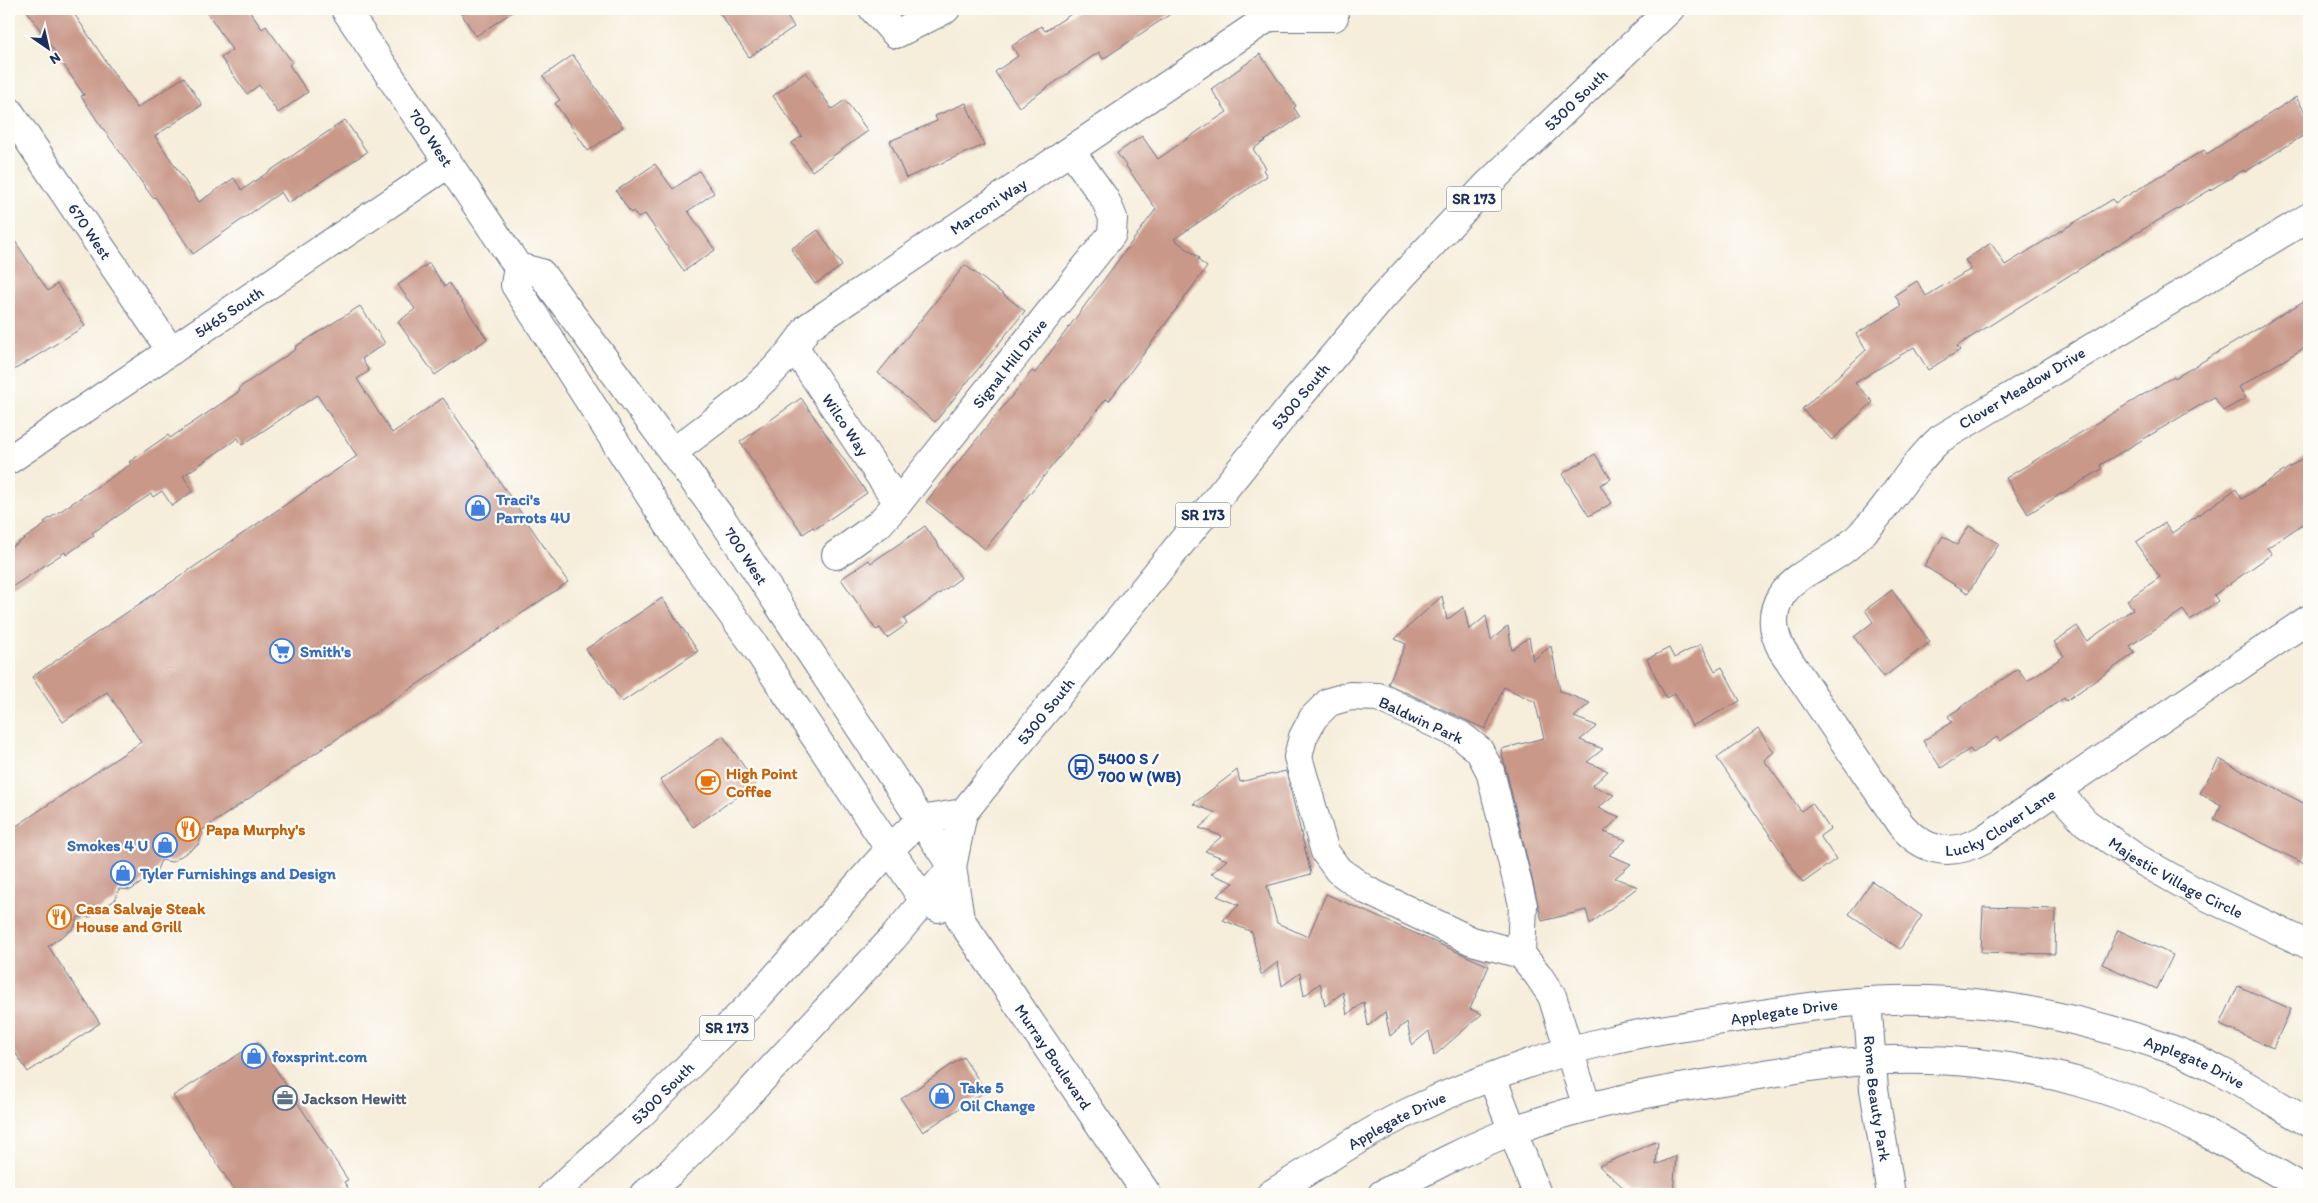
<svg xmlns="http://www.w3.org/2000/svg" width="2318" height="1203" font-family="Itim,sans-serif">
	<rect width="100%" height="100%" fill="#fdfcf7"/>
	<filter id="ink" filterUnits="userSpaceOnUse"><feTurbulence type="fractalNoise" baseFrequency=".02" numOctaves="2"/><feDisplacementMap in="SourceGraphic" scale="10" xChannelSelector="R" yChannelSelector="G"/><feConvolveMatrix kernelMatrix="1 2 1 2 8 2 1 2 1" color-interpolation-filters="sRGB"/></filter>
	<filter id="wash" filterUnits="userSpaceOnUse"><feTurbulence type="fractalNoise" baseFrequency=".0096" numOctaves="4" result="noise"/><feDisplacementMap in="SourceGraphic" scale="20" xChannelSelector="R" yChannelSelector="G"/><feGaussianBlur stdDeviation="1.12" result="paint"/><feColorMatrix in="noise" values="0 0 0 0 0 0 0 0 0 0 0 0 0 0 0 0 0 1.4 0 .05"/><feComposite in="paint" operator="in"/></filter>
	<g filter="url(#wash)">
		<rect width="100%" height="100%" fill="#f6edda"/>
		<g id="blocks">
			<path fill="#c99889" d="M 26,9 L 71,9 L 137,108 L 184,77 L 202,105 L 155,136 L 199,202 L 234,178 L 242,190 L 345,120 L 367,152 L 288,203 L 281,192 L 193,254 L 155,197 L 153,198 L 99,123 L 81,96 L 84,95 Z
				M 205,9 L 248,9 L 262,29 L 266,26 L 292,62 L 289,65 L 308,92 L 278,113 L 259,85 L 247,94 L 221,58 L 232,50 Z
				M 458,9 L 517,9 L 476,36 Z
				M 717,9 L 782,9 L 794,27 L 749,57 Z
				M 1079,9 L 1178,9 L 1103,59 L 1099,52 L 1019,107 L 995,72 L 1018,56 L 1012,46 L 1041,26 L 1045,31 Z
				M 1260,54 L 1296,106 L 1294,108 L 1300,117 L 1253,149 L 1266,168 L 1263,170 L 1267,176 L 1174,239 L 1199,258 L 1198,260 L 1207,267 L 1109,401 L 1106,399 L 985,549 L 926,502 L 1032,371 L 1035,373 L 1156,209 L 1117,153 L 1142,136 L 1158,159 L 1204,127 L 1227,112 L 1211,89 Z
				M 573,55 L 623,127 L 588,151 L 555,103 L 560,100 L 543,76 Z
				M 806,72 L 832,109 L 845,100 L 868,131 L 812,171 L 792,143 L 802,136 L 773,96 Z
				M 2296,97 L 2309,119 L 2309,132 L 2245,172 L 2244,170 L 2135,234 L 1957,346 L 1960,350 L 1928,370 L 1914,347 L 1855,383 L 1873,402 L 1832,440 L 1802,409 L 1866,350 L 1856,334 L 1901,306 L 1895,295 L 1917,281 L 1926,296 L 1971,269 L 1965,260 L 1991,243 L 2005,265 L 2113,199 L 2115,203 L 2204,150 L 2207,154 Z
				M 966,103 L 984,145 L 906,178 L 890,141 L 937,121 L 935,116 Z
				M 655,164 L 673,189 L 699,171 L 714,193 L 688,211 L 715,250 L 684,271 L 645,214 L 638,218 L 633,211 L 631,213 L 616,191 Z
				M 818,230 L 842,266 L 815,284 L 791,249 Z
				M 9,232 L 48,291 L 57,284 L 85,326 L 9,373 Z
				M 429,263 L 445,287 L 449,283 L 487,339 L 435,375 L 398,322 L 415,309 L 398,285 Z
				M 965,265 L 1025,311 L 935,422 L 878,373 Z
				M 2309,298 L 2309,345 L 2239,387 L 2246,398 L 2223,411 L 2214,397 L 2100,465 L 2102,469 L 2028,514 L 2006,478 L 2174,376 L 2175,378 Z
				M 360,306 L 385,343 L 362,359 L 369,371 L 357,379 L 392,433 L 443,398 L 568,582 L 201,831 L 203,833 L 198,845 L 172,862 L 161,860 L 156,872 L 131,890 L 119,889 L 115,900 L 90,917 L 78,917 L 74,928 L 48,946 L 100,1023 L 28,1072 L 9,1043 L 9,831 L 141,742 L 107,692 L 63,722 L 32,677 L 357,456 L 317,395 L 242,445 L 238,438 L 183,476 L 193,491 L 172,506 L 162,491 L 153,497 L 151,494 L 92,533 L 94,535 L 66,555 L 65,552 L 9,589 L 9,549 L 46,524 L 44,522 L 131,464 L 129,462 L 168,435 L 170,438 L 240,391 L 239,388 L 296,349 L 295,347 Z
				M 801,398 L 867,493 L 815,529 L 813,527 L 803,534 L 740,442 Z
				M 1595,454 L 1611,479 L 1600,485 L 1612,503 L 1589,516 L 1562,474 Z
				M 2309,454 L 2309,520 L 2267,548 L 2272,554 L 2214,595 L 2218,601 L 2190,620 L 2183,610 L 2130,646 L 2135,653 L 2066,701 L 2064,698 L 2000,741 L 1997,737 L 1973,753 L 1970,749 L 1941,768 L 1923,741 L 1952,722 L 1948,716 L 2018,669 L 2027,681 L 2064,656 L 2054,642 L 2077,626 L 2087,641 L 2133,609 L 2127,600 L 2160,577 L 2136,542 L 2165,523 L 2172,533 L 2236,489 L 2242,499 Z
				M 925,526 L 961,578 L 904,619 L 907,624 L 887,638 L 880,628 L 876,630 L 841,579 L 869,560 L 871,563 Z
				M 1969,526 L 1999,544 L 1968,593 L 1924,566 L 1943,536 L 1957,545 Z
				M 1892,590 L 1930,642 L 1884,677 L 1854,637 L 1873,622 L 1865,610 Z
				M 1442,596 L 1447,620 L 1464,607 L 1469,630 L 1486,616 L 1491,640 L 1508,626 L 1512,650 L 1529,637 L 1533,660 L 1551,646 L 1560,691 L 1590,703 L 1574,717 L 1597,726 L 1580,740 L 1603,749 L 1587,762 L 1608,771 L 1592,786 L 1614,795 L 1598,808 L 1620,817 L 1604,832 L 1626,840 L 1609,855 L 1631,864 L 1615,878 L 1638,887 L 1590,924 L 1586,910 L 1542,921 L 1501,749 L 1544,738 L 1535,702 L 1504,687 L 1485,729 L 1388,684 L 1406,644 L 1395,639 Z
				M 662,598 L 698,651 L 622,702 L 586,649 Z
				M 1701,644 L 1715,671 L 1722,667 L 1740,701 L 1692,726 L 1675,693 L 1666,698 L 1647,659 L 1669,648 L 1674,658 Z
				M 1758,729 L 1774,752 L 1764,760 L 1801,811 L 1812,803 L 1830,829 L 1820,836 L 1836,859 L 1803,883 L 1717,758 Z
				M 723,736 L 756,784 L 693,827 L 660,780 Z
				M 2219,759 L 2309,806 L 2309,850 L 2303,863 L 2214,819 L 2221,805 L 2200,793 Z
				M 1237,770 L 1240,782 L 1286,771 L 1311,874 L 1267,886 L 1277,923 L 1308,937 L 1326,894 L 1489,966 L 1470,1009 L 1482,1014 L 1434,1056 L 1429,1031 L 1412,1045 L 1407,1022 L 1390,1036 L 1385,1012 L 1368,1026 L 1364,1002 L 1347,1015 L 1343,992 L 1325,1006 L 1320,983 L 1304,996 L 1300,973 L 1282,986 L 1278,962 L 1261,975 L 1252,932 L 1223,920 L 1239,905 L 1217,896 L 1234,883 L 1211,874 L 1227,860 L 1205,851 L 1222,836 L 1199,828 L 1216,813 L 1193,804 Z
				M 1872,881 L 1922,916 L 1900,949 L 1849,914 Z
				M 1983,907 L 2056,909 L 2055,954 L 1981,952 Z
				M 2118,930 L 2173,955 L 2157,989 L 2102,964 Z
				M 2238,986 L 2291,1009 L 2273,1048 L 2220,1025 Z
				M 258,1042 L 348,1180 L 344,1182 L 352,1194 L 237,1194 L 173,1096 Z
				M 963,1057 L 986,1091 L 923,1132 L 901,1099 Z
				M 1658,1141 L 1656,1165 L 1676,1156 L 1673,1194 L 1631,1194 L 1599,1166 Z"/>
		</g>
	</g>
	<g filter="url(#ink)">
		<use href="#blocks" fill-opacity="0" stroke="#687289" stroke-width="1"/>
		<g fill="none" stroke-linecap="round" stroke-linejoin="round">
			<defs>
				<g id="minor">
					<path d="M 873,9 L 896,34 L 946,9"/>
					<path id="s1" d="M 9,111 L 171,351"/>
					<path id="s2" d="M 2309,217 L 1940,439 C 1903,473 1884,520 1842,551 C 1823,565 1794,575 1781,596 C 1770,614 1773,633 1782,650 L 1901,825 C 1925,853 1952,857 1984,839 L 2309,619"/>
					<path id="s3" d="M 795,348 L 898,503"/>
					<path id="s4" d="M 673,452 C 722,415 775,380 808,327 L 1269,17 L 1334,17"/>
					<path id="s5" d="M 9,460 L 448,164"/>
					<path id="s6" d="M 836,555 L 879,524 L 898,503 L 1112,234 L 1113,218 L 1105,199 L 1071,151"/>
					<path d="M 1350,696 L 1378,697 L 1460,735 L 1479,750 L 1490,771 L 1523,905 L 1521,954 L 1472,941 L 1366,890 L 1338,870 L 1325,852 L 1298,757 L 1303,737 L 1313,718 L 1329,702 Z"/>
					<path id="s7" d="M 2056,790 L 2086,823 L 2135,857 L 2193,890 L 2309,945"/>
					<path d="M 1521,954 L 1538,975 L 1552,996 L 1587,1107"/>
					<path id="s8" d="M 1867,1001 L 1874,1089 L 1891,1194"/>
					<path d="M 1492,1077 L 1537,1194"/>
					<path id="s9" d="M 1271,1194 C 1317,1166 1361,1135 1409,1112 C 1472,1082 1539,1057 1607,1041 C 1651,1030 1698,1024 1743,1017 C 1810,1006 1879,996 1947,1001 C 2023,1005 2096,1023 2168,1048 C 2218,1065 2264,1097 2309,1123"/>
					<path d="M 1382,1194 C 1425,1171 1469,1147 1515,1130 C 1584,1104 1656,1091 1729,1080 C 1783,1071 1836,1061 1890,1060 C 1957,1058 2026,1066 2089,1085 C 2169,1109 2239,1149 2309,1192"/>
				</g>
				<g id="major">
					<path id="s10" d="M 345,9 L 518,267 L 541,273 L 722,519 L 952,867 L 960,919 L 1147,1194"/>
					<path d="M 518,267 L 515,285 L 684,549 L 755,646 L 924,901 L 938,908"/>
					<path id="s11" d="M 553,1194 L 640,1115 L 755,1000 L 889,850 L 920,820 L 963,813"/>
					<path id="s12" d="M 644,1194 L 671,1172 L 740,1103 L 893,938 L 952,867 L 963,813 L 1294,403 L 1382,298 L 1487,185 L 1670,9"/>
				</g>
			</defs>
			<use href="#minor" stroke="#687289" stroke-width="30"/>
			<use href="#major" stroke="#687289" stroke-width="30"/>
			<use href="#minor" stroke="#fff" stroke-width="28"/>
			<use href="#major" stroke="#fff" stroke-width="28"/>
		</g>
	</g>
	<defs>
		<symbol id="shop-ring" viewBox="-11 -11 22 22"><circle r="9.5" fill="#fdfcf7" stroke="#3f7fe0" stroke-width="1.5"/><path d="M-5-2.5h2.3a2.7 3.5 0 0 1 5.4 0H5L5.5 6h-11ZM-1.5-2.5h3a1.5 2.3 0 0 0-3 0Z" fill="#3f7fe0"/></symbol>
		<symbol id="supermarket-ring" viewBox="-11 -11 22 22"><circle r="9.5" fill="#fdfcf7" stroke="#3f7fe0" stroke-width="1.5"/><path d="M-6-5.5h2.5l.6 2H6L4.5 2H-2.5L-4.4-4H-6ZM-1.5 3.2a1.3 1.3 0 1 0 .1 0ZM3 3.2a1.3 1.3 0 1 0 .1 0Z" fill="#3f7fe0"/></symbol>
		<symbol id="bus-ring" viewBox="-11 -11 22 22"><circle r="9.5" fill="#fdfcf7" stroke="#1a4fb4" stroke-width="1.5"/><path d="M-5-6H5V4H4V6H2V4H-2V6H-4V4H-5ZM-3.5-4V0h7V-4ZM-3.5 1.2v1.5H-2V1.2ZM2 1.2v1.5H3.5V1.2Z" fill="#1a4fb4"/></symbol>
		<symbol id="cafe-ring" viewBox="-11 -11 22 22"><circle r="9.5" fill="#fdfcf7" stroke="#e8710a" stroke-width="1.5"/><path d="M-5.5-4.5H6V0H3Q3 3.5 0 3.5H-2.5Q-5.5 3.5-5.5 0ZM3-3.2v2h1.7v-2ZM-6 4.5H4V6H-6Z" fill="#e8710a"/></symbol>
		<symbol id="restaurant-ring" viewBox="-11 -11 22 22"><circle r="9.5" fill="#fdfcf7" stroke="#e8710a" stroke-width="1.5"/><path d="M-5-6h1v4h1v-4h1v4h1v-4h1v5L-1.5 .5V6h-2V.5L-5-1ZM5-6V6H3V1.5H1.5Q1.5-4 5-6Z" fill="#e8710a"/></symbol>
		<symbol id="office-ring" viewBox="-11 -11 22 22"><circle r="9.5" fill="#fdfcf7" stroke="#5c6f8a" stroke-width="1.5"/><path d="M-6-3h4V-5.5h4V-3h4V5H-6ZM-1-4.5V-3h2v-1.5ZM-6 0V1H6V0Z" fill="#5c6f8a"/></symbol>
	</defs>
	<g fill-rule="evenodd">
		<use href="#shop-ring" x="464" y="494" width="28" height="28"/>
		<use href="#supermarket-ring" x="268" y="637" width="28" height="28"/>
		<use href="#bus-ring" x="1067" y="753" width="28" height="28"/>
		<use href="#cafe-ring" x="694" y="768" width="28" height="28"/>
		<use href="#restaurant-ring" x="174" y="815" width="28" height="28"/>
		<use href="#shop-ring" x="151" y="831" width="28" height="28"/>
		<use href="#shop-ring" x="109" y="859" width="28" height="28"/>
		<use href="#restaurant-ring" x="45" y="903" width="28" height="28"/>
		<use href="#shop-ring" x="240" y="1042" width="28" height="28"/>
		<use href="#shop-ring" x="928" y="1082" width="28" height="28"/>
		<use href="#office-ring" x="271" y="1084" width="28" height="28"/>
	</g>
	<g text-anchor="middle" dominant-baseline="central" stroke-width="4.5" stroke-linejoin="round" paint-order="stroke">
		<g fill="#fdfcf7" stroke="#5f6c8c" stroke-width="1">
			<rect x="1446.5" y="186.5" width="55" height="25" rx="4"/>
			<rect x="1175.5" y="502.5" width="55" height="25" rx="4"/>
			<rect x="699.5" y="1015.5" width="55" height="25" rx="4"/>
		</g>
		<g font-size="15" font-weight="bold" fill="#1b2f5e">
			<text x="1474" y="199">SR 173</text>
			<text x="1203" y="515">SR 173</text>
			<text x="727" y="1028">SR 173</text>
		</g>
		<g font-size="16" fill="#1b2f5e" stroke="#fdfcf7">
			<text stroke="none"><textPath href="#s12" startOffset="1446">5300 South</textPath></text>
			<text stroke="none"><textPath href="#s10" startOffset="155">700 West</textPath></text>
			<text stroke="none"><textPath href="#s4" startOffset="402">Marconi Way</textPath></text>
			<text stroke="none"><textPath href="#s1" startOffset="145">670 West</textPath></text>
			<text stroke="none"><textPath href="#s5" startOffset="265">5465 South</textPath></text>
			<text stroke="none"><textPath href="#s6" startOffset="260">Signal Hill Drive</textPath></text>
			<text transform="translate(2022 388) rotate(-31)">Clover Meadow Drive</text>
			<text stroke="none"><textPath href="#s12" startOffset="1041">5300 South</textPath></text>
			<text stroke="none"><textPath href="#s3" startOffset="92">Wilco Way</textPath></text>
			<text stroke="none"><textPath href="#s10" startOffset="684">700 West</textPath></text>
			<text stroke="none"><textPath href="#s12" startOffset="636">5300 South</textPath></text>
			<text transform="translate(1421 720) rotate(25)">Baldwin Park</text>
			<text stroke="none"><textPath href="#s2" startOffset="1039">Lucky Clover Lane</textPath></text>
			<text stroke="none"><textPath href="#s7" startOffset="150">Majestic Village Circle</textPath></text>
			<text stroke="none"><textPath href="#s9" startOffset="551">Applegate Drive</textPath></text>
			<text stroke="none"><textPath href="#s10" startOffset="1276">Murray Boulevard</textPath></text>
			<text stroke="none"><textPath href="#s9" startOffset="971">Applegate Drive</textPath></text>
			<text stroke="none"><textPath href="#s11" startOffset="149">5300 South</textPath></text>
			<text stroke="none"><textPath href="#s8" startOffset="98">Rome Beauty Park</textPath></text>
			<text stroke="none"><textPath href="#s9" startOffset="146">Applegate Drive</textPath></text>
		</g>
		<g font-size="16" font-weight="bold" fill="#366cbe" stroke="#fdfcf7" text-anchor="start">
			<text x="496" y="499">Traci's<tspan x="496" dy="18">Parrots 4U</tspan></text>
			<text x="300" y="651">Smith's</text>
			<text x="148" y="845" text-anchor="end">Smokes 4 U</text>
			<text x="140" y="873">Tyler Furnishings and Design</text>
			<text x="272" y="1056">foxsprint.com</text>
			<text x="960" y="1087">Take 5<tspan x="960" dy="18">Oil Change</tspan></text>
		</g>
		<g font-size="16" font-weight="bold" fill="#164399" stroke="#fdfcf7" text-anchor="start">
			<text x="1098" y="758">5400 S /<tspan x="1098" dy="18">700 W (WB)</tspan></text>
		</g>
		<g font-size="16" font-weight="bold" fill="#c56008" stroke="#fdfcf7" text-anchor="start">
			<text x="726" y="773">High Point<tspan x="726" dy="18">Coffee</tspan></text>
			<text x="206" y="829">Papa Murphy's</text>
			<text x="76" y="908">Casa Salvaje Steak<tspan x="76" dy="18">House and Grill</tspan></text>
		</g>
		<g font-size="16" font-weight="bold" fill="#4e5e75" stroke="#fdfcf7" text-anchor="start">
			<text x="302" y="1098">Jackson Hewitt</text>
		</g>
	</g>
	<rect width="2318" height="1203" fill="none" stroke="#fdfcf7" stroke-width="30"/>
	<g transform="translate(48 48) rotate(146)" stroke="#fdfcf7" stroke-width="4" paint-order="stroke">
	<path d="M0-4L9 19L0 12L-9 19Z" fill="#1b2f5e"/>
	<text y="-8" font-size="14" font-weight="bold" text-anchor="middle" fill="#1b2f5e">N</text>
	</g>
</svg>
